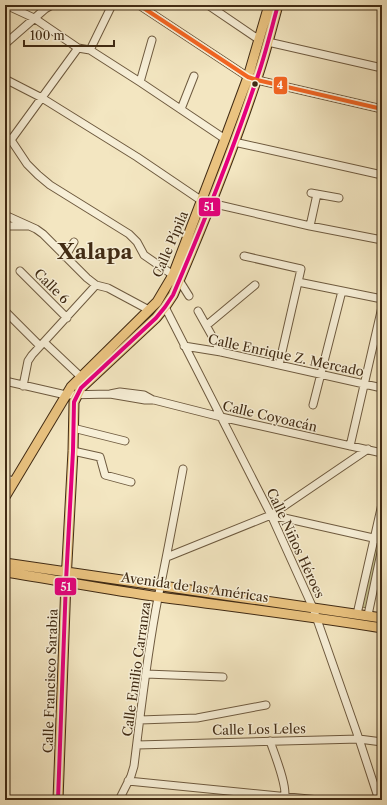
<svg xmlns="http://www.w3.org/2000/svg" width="387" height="805" font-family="'Libre Caslon Text',serif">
	<rect width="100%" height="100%" fill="#f3e6c1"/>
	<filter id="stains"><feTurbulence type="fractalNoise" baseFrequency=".005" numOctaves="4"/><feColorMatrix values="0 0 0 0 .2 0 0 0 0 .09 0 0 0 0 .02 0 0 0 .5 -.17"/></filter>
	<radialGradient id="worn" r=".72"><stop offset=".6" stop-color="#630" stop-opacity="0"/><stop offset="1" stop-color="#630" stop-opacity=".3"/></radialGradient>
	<path fill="#c3c28d" stroke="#827650" d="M 248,83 L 252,84 L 213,192 L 209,191 Z
		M 376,542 L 382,544 L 367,608 L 362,607 Z"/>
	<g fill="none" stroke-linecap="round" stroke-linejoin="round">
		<defs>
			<path id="minor" d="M 6,5 L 34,18 L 78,48 L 90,50 L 140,82 L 225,139
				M 139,5 L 248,77 L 257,80 L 382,109
				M 208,5 L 258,39
				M 268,42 L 382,68
				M 5,44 L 45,9 L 52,5
				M 90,50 L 112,5
				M 5,79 L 42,98 L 137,157 L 202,201 L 310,226 L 382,240
				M 140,82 L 152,40
				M 181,109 L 194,76
				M 5,135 L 11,140 L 27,164 L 38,175 L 50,185 L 129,234 L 137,242 L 144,255 L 173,275
				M 11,140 L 78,48
				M 234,142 L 382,175
				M 311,193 L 339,198
				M 5,215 L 36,229 L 43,234 L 87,278 L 96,285 L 108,288 L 149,310
				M 5,226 L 27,226
				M 310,226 L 317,194
				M 244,256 L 301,269 L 279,365
				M 65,257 L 74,242
				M 20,271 L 67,318
				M 179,280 L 189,296
				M 298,282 L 382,299
				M 165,307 L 271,515 L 313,608 L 359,739 L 379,800
				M 5,311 L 40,346
				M 198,311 L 221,352
				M 207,325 L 255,285
				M 44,342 L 81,377
				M 184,346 L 221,352 L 382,388
				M 5,381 L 66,395 L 110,394 L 120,392 L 144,395 L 153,400
				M 23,386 L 28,361 L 32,355 L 96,285
				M 110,394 L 145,400 L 154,400 L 221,417 L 382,453
				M 313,405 L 342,291
				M 73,428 L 125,441
				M 350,446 L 382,307
				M 73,451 L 100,457 L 105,475 L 131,482
				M 5,479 L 14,481
				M 271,515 L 382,540
				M 167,557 L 271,515 L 368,449
				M 357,614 L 382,504
				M 368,615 L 382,548
				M 146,674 L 223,677
				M 140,720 L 197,718 L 266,705
				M 270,741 C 274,753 289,789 284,800
				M 137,745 L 359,739 L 382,742
				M 128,781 L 319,800
				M 119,800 L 131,776 L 134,766 C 141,710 147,653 158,598 C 167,555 175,512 183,469"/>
			<path id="major" d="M 5,497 L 71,387 L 157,302 L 173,275 L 225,139 L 248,77 L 269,5
				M 5,563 L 382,618
				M 5,572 C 57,580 108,590 160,597 C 234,607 308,616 382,628
				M 58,800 L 66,581 L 73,451 L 74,402 L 81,388 L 156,318 L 165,307 L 173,295 C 203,225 232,153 256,81 C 265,56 271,30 278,5"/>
		</defs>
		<use href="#minor" stroke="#6e5a3f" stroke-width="9"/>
		<use href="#major" stroke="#412b14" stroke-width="11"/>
		<use href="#minor" stroke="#f7efd7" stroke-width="7"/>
		<use href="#major" stroke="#eac380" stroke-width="9"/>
		<defs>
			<path id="bus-1" d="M 58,800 L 66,581 L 73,451 L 74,402 L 81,388 L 156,318 L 165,307 L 173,295 C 203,225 232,153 256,81 C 265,56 271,30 278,5"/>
			<path id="bus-2" d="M 139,5 L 248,77 L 257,80 L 382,109"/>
		</defs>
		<use href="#bus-1" stroke="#f7efd7" stroke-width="7"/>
		<use href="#bus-2" stroke="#f7efd7" stroke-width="7"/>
		<use href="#bus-1" stroke="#e5007d" stroke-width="4"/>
		<use href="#bus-2" stroke="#f26522" stroke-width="4"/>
	</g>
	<circle fill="#412b14" stroke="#f7efd7" stroke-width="1.5" cx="255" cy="84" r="3.5"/>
	<g text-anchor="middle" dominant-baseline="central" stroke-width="3" stroke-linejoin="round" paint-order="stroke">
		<g font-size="13" fill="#412b14" stroke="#f7efd7">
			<text transform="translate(170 244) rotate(-67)">Calle Pípila</text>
			<text transform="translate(52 286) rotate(45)">Calle 6</text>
			<text transform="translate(286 355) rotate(12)">Calle Enrique Z. Mercado</text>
			<text transform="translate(270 416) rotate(13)">Calle Coyoacán</text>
			<text transform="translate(296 543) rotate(65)">Calle Niños Héroes</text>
			<text transform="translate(195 587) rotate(8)">Avenida de las Américas</text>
			<text transform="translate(136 669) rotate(-82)">Calle Emilio Carranza</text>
			<text transform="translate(50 681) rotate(-88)">Calle Francisco Sarabia</text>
			<text transform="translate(259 729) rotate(-1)">Calle Los Leles</text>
		</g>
		<g font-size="21" font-weight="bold" fill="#412b14" stroke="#f7efd7">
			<text x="95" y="251">Xalapa</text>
		</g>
	</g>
	<g stroke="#f7efd7" stroke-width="1.5">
		<rect x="273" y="76" width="15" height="19" rx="4" fill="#f26522"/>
		<rect x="198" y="197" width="23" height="20" rx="4" fill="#e5007d"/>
		<rect x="54" y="577" width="23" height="19" rx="4" fill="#e5007d"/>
	</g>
	<g font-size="11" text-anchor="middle" font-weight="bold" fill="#fff">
		<text x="280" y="89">4</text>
		<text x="209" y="211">51</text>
		<text x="66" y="591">51</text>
	</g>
	<rect width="387" height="805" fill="none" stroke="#f3e6c1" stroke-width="20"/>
	<rect x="6" y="6" width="375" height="793" fill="none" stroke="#412b14" stroke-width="2"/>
	<rect x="10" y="10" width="367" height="785" fill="none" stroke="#412b14"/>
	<path d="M24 40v6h90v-6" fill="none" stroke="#412b14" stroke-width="2"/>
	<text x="30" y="40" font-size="12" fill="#412b14" stroke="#f7efd7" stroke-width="3" paint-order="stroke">100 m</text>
	<rect width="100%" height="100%" filter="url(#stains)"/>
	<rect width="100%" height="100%" fill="url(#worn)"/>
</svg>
